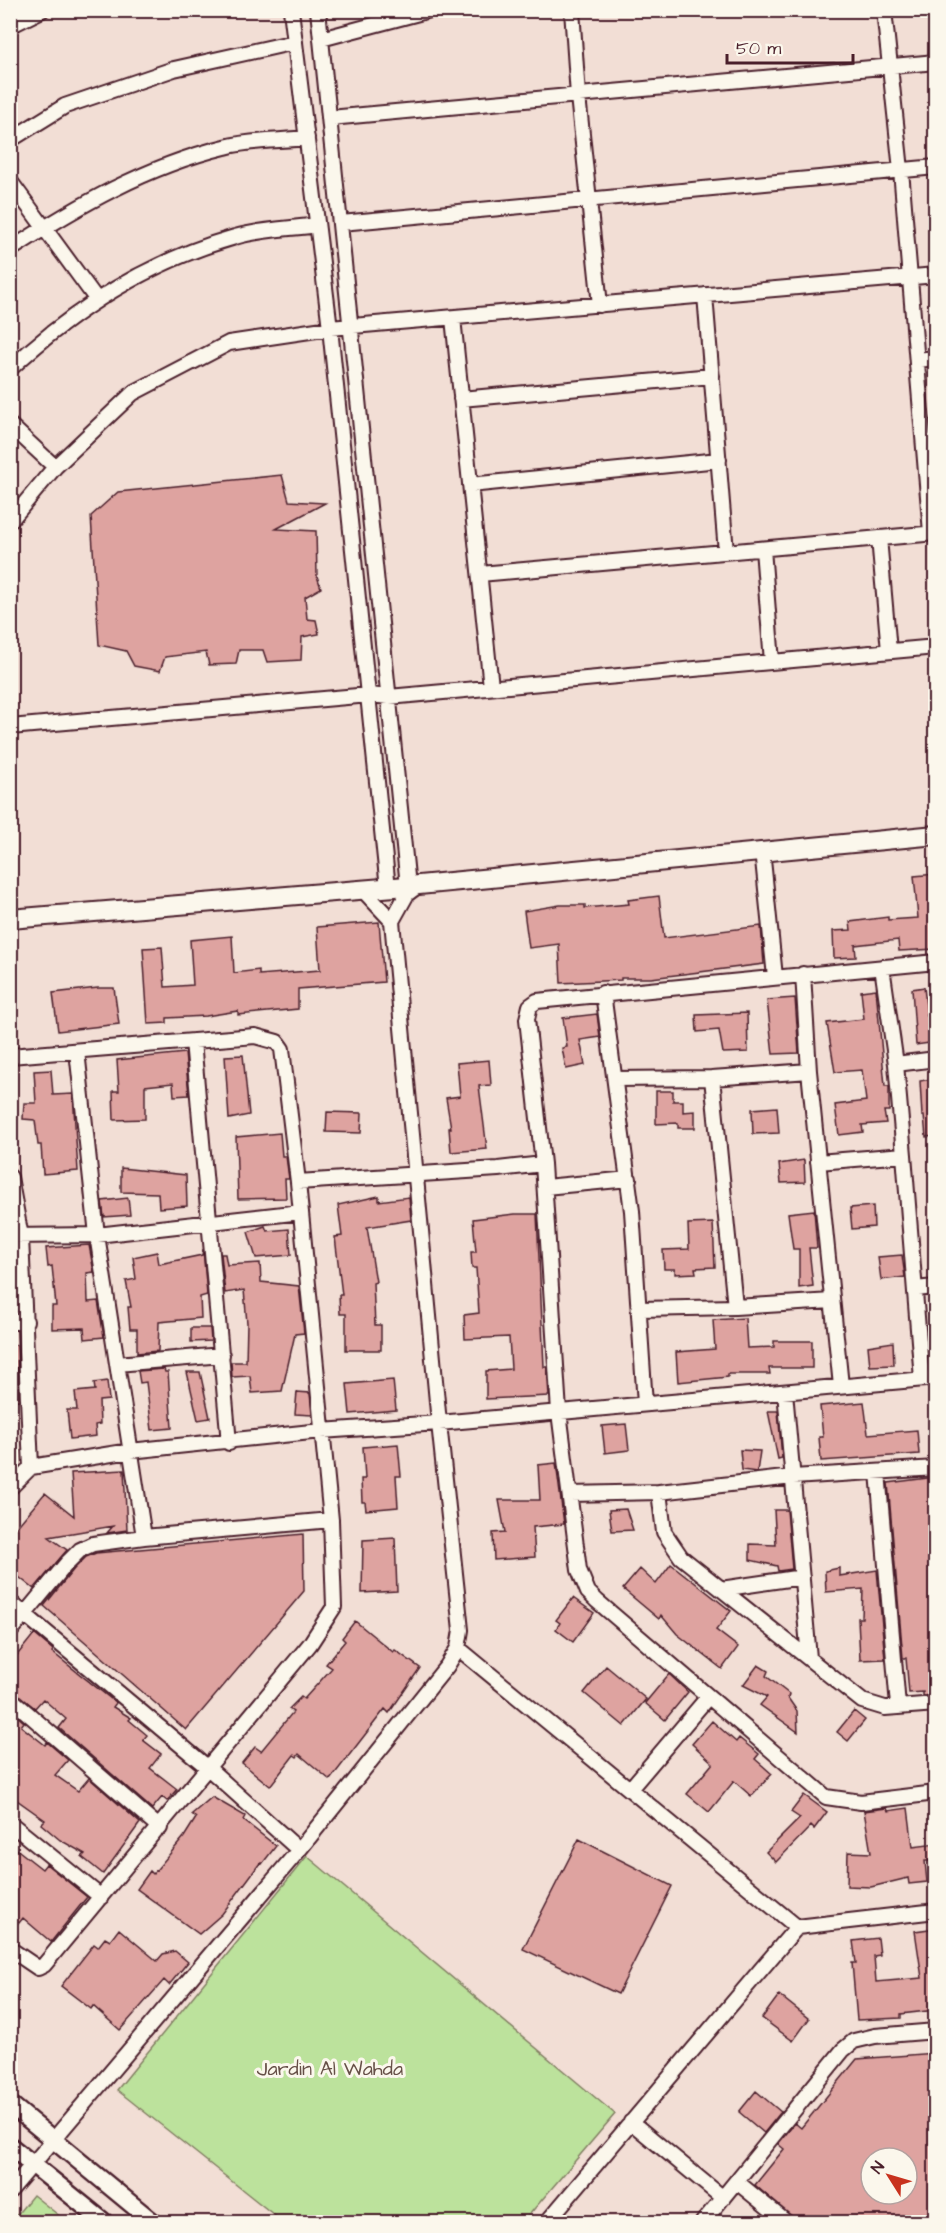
<svg xmlns="http://www.w3.org/2000/svg" width="946" height="2233" font-family="'Architects Daughter',sans-serif">
	<rect width="100%" height="100%" fill="#f2ded5"/>
	<filter id="ink" filterUnits="userSpaceOnUse"><feTurbulence type="fractalNoise" baseFrequency=".0167" numOctaves="2"/><feDisplacementMap in="SourceGraphic" scale="12" xChannelSelector="R" yChannelSelector="G"/><feConvolveMatrix kernelMatrix="1 2 1 2 8 2 1 2 1" color-interpolation-filters="sRGB"/></filter>
	<g filter="url(#ink)">
		<path fill="#bce29c" stroke="#838064" stroke-width="1.5" d="M 307,1856 L 615,2114 L 523,2222 L 283,2222 L 117,2090 Z
			M 33,2195 L 67,2222 L 11,2222 Z"/>
		<path fill="#dea3a0" stroke="#4a1f2b" stroke-width="1.5" fill-rule="evenodd" d="M 282,475 L 289,501 L 325,503 L 276,529 L 316,531 L 317,576 L 321,588 L 305,597 L 307,619 L 316,620 L 319,634 L 302,637 L 301,660 L 267,662 L 263,650 L 239,650 L 236,664 L 209,665 L 206,652 L 165,657 L 160,671 L 134,666 L 126,651 L 99,645 L 91,516 L 118,492 Z
			M 936,874 L 936,949 L 899,951 L 898,940 L 855,945 L 856,957 L 834,958 L 833,931 L 851,930 L 850,922 L 888,917 L 888,920 L 918,918 L 914,876 Z
			M 659,896 L 664,938 L 761,926 L 764,964 L 651,978 L 621,978 L 621,980 L 561,983 L 559,944 L 529,948 L 524,911 L 560,905 L 585,905 L 585,908 L 629,904 L 628,900 Z
			M 379,922 L 384,982 L 298,989 L 298,1009 L 238,1015 L 238,1011 L 206,1016 L 167,1018 L 167,1023 L 148,1024 L 143,948 L 162,947 L 165,987 L 193,985 L 190,940 L 232,936 L 234,973 L 259,970 L 259,975 L 320,970 L 317,927 Z
			M 924,987 L 927,1016 L 936,1015 L 936,1042 L 916,1045 L 912,989 Z
			M 98,988 L 114,988 L 119,1024 L 58,1031 L 53,993 Z
			M 876,989 L 885,1086 L 889,1086 L 889,1111 L 884,1111 L 886,1123 L 862,1125 L 863,1132 L 839,1135 L 835,1105 L 866,1101 L 862,1070 L 835,1072 L 827,1023 L 864,1019 L 861,991 Z
			M 795,998 L 799,1053 L 773,1054 L 767,1000 Z
			M 747,1013 L 748,1052 L 723,1053 L 719,1030 L 697,1032 L 696,1015 Z
			M 597,1014 L 600,1037 L 580,1040 L 585,1065 L 566,1069 L 562,1048 L 567,1047 L 563,1018 Z
			M 185,1053 L 189,1095 L 174,1096 L 173,1083 L 145,1086 L 145,1119 L 114,1120 L 113,1091 L 119,1091 L 117,1060 Z
			M 243,1055 L 249,1115 L 229,1119 L 225,1056 Z
			M 489,1060 L 491,1085 L 479,1086 L 487,1149 L 451,1152 L 449,1128 L 451,1128 L 446,1098 L 460,1096 L 457,1063 Z
			M 51,1070 L 53,1095 L 73,1094 L 78,1171 L 43,1174 L 41,1145 L 38,1145 L 35,1120 L 23,1119 L 24,1103 L 36,1103 L 34,1071 Z
			M 936,1078 L 936,1136 L 926,1137 L 924,1116 L 922,1116 L 920,1081 Z
			M 656,1091 L 673,1091 L 673,1101 L 683,1101 L 683,1112 L 695,1111 L 695,1128 L 678,1128 L 678,1123 L 656,1124 Z
			M 777,1107 L 779,1133 L 753,1134 L 752,1109 Z
			M 327,1112 L 362,1113 L 361,1133 L 326,1132 Z
			M 280,1133 L 282,1156 L 286,1156 L 289,1179 L 285,1179 L 286,1198 L 238,1199 L 236,1137 Z
			M 804,1160 L 805,1182 L 781,1183 L 779,1164 Z
			M 121,1168 L 186,1175 L 187,1206 L 159,1208 L 158,1193 L 121,1192 Z
			M 379,1196 L 379,1201 L 409,1197 L 411,1220 L 367,1227 L 376,1282 L 373,1283 L 375,1325 L 381,1325 L 381,1350 L 346,1350 L 346,1314 L 340,1314 L 339,1295 L 342,1295 L 335,1237 L 342,1236 L 338,1205 Z
			M 128,1198 L 130,1215 L 104,1217 L 102,1201 Z
			M 873,1206 L 874,1227 L 852,1229 L 850,1208 Z
			M 814,1210 L 817,1248 L 809,1248 L 813,1286 L 799,1288 L 799,1249 L 793,1249 L 788,1213 Z
			M 515,1214 L 537,1214 L 544,1367 L 547,1367 L 549,1396 L 486,1399 L 486,1371 L 511,1369 L 509,1337 L 465,1339 L 464,1315 L 479,1313 L 476,1268 L 472,1268 L 471,1252 L 476,1252 L 473,1219 Z
			M 713,1223 L 715,1267 L 695,1268 L 696,1273 L 675,1274 L 675,1269 L 664,1269 L 663,1250 L 689,1249 L 688,1224 Z
			M 265,1226 L 267,1231 L 289,1229 L 291,1255 L 256,1258 L 248,1232 Z
			M 89,1245 L 94,1272 L 87,1273 L 88,1302 L 98,1301 L 104,1337 L 85,1339 L 84,1328 L 52,1329 L 52,1306 L 56,1306 L 52,1266 L 48,1267 L 46,1248 Z
			M 203,1249 L 207,1295 L 200,1297 L 201,1318 L 159,1322 L 158,1351 L 137,1353 L 137,1329 L 130,1329 L 128,1307 L 131,1307 L 126,1281 L 136,1279 L 133,1257 L 157,1252 L 159,1264 L 202,1255 Z
			M 221,1254 L 225,1254 L 227,1265 L 260,1263 L 261,1282 L 299,1286 L 304,1333 L 295,1334 L 282,1391 L 252,1393 L 250,1376 L 232,1377 L 231,1362 L 246,1362 L 247,1323 L 244,1290 L 225,1293 Z
			M 902,1255 L 905,1277 L 881,1280 L 878,1257 Z
			M 745,1318 L 747,1348 L 774,1347 L 774,1341 L 812,1341 L 812,1368 L 769,1368 L 770,1374 L 728,1374 L 728,1377 L 678,1382 L 676,1352 L 715,1349 L 713,1320 Z
			M 191,1328 L 210,1328 L 211,1341 L 191,1342 Z
			M 893,1342 L 894,1365 L 870,1366 L 868,1346 Z
			M 10,1345 L 17,1345 L 19,1400 L 10,1401 Z
			M 164,1369 L 165,1372 L 168,1372 L 172,1428 L 152,1430 L 146,1382 L 140,1383 L 138,1371 Z
			M 187,1372 L 200,1372 L 210,1418 L 198,1420 Z
			M 393,1380 L 396,1410 L 350,1414 L 347,1384 Z
			M 107,1381 L 109,1400 L 99,1401 L 100,1424 L 95,1425 L 96,1436 L 70,1439 L 67,1410 L 77,1410 L 75,1392 L 95,1390 L 94,1383 Z
			M 297,1392 L 310,1393 L 312,1415 L 295,1414 Z
			M 864,1402 L 868,1434 L 917,1430 L 919,1454 L 821,1461 L 819,1437 L 823,1437 L 820,1406 Z
			M 768,1411 L 778,1411 L 782,1458 L 778,1459 Z
			M 626,1424 L 629,1450 L 605,1453 L 602,1426 Z
			M 398,1444 L 401,1476 L 396,1476 L 398,1507 L 366,1510 L 365,1502 L 362,1502 L 361,1479 L 365,1479 L 363,1447 Z
			M 740,1450 L 760,1451 L 757,1472 L 742,1470 Z
			M 556,1463 L 564,1524 L 533,1527 L 535,1557 L 494,1560 L 493,1533 L 505,1532 L 499,1500 L 540,1500 L 538,1465 Z
			M 124,1470 L 127,1530 L 107,1533 L 113,1526 L 49,1537 L 67,1550 L 34,1589 L 15,1574 L 17,1572 L 10,1567 L 10,1535 L 45,1493 L 74,1516 L 71,1473 Z
			M 936,1477 L 936,1695 L 923,1696 L 923,1692 L 909,1693 L 906,1658 L 903,1658 L 888,1483 Z
			M 626,1509 L 633,1530 L 612,1531 L 609,1510 Z
			M 774,1510 L 787,1510 L 792,1569 L 778,1571 L 777,1566 L 750,1560 L 750,1544 L 776,1545 Z
			M 303,1534 L 304,1591 L 186,1730 L 44,1606 L 74,1569 L 86,1557 L 96,1553 Z
			M 395,1538 L 397,1591 L 362,1593 L 363,1540 Z
			M 671,1564 L 731,1611 L 716,1630 L 738,1647 L 722,1669 L 677,1634 L 661,1615 L 659,1619 L 623,1589 L 640,1569 L 656,1584 Z
			M 839,1568 L 839,1576 L 877,1570 L 885,1659 L 860,1660 L 858,1618 L 862,1618 L 863,1589 L 826,1592 L 825,1571 Z
			M 573,1598 L 594,1613 L 573,1642 L 556,1629 L 560,1623 L 556,1620 Z
			M 355,1621 L 393,1652 L 395,1650 L 420,1668 L 389,1713 L 385,1709 L 330,1780 L 299,1754 L 297,1757 L 294,1755 L 270,1786 L 242,1763 L 255,1747 L 261,1751 L 293,1712 L 289,1709 L 301,1697 L 304,1699 L 332,1668 L 326,1664 L 345,1641 L 342,1638 Z
			M 34,1634 L 53,1650 L 52,1652 L 116,1703 L 113,1707 L 131,1718 L 129,1720 L 147,1735 L 143,1740 L 161,1754 L 150,1768 L 177,1789 L 167,1801 L 162,1797 L 152,1809 L 59,1728 L 66,1719 L 43,1699 L 35,1708 L 10,1689 L 10,1664 Z
			M 758,1665 L 768,1671 L 766,1676 L 789,1694 L 788,1698 L 797,1711 L 798,1732 L 760,1705 L 767,1697 L 743,1685 Z
			M 606,1666 L 646,1699 L 624,1726 L 584,1693 Z
			M 669,1674 L 688,1692 L 665,1720 L 645,1703 Z
			M 10,1710 L 24,1722 L 21,1726 L 45,1745 L 47,1742 L 68,1760 L 55,1775 L 78,1791 L 89,1778 L 140,1823 L 103,1874 L 82,1857 L 85,1854 L 60,1840 L 41,1824 L 45,1820 L 10,1795 Z
			M 854,1711 L 865,1720 L 848,1741 L 837,1732 Z
			M 712,1721 L 736,1742 L 739,1738 L 759,1754 L 755,1759 L 772,1774 L 751,1796 L 734,1781 L 709,1812 L 687,1794 L 713,1763 L 692,1744 Z
			M 804,1795 L 827,1812 L 814,1829 L 811,1826 L 776,1862 L 766,1852 L 800,1818 L 791,1812 Z
			M 212,1797 L 245,1816 L 243,1820 L 276,1846 L 262,1864 L 260,1863 L 222,1914 L 199,1934 L 137,1889 L 150,1871 L 153,1874 L 184,1837 L 196,1818 L 192,1814 Z
			M 887,1808 L 888,1811 L 908,1808 L 913,1847 L 936,1844 L 936,1861 L 925,1861 L 927,1882 L 909,1884 L 908,1878 L 871,1887 L 847,1886 L 848,1852 L 871,1853 L 864,1811 Z
			M 579,1839 L 672,1886 L 618,1994 L 523,1949 Z
			M 10,1844 L 42,1869 L 46,1864 L 87,1897 L 51,1942 L 23,1918 L 19,1923 L 10,1915 Z
			M 936,1928 L 936,2010 L 901,2014 L 901,2018 L 857,2020 L 852,1963 L 856,1963 L 853,1941 L 878,1938 L 880,1955 L 874,1956 L 876,1982 L 922,1978 L 915,1931 Z
			M 119,1929 L 157,1961 L 163,1954 L 175,1951 L 188,1962 L 169,1985 L 164,1980 L 120,2030 L 93,2006 L 91,2009 L 61,1986 L 94,1944 L 98,1947 L 105,1938 L 110,1941 Z
			M 779,1995 L 809,2019 L 793,2041 L 762,2018 Z
			M 936,2053 L 936,2223 L 798,2223 L 755,2185 L 784,2149 L 778,2144 L 795,2123 L 801,2128 L 857,2059 ZM 871,2158 L 907,2158 L 907,2194 L 871,2194 Z
			M 756,2091 L 781,2112 L 764,2133 L 739,2112 Z"/>
		<g fill="none" stroke-linecap="round" stroke-linejoin="round">
			<defs>
				<path id="minor" d="M 291,10 L 330,328 L 388,888
					M 318,10 L 408,886
					M 572,10 L 578,96 L 600,305
					M 884,10 L 901,170 L 931,533
					M 10,26 L 42,10
					M 321,39 L 430,10
					M 330,118 L 936,62
					M 10,140 L 65,106 L 174,69 L 295,42
					M 10,181 L 97,300
					M 341,223 L 936,167
					M 10,250 C 77,206 147,166 225,147 C 250,140 280,141 307,138
					M 705,295 L 726,552
					M 453,318 L 491,687
					M 917,360 L 936,358
					M 10,369 C 74,309 150,261 235,237 C 261,229 290,229 317,225
					M 461,399 L 712,376
					M 10,425 L 55,467
					M 470,485 L 719,460
					M 10,521 L 55,467 L 133,393 L 229,343 L 330,328 L 936,275
					M 879,538 L 889,651
					M 763,549 L 772,662
					M 480,574 L 936,533
					M 10,727 L 369,695 L 389,697 L 936,647
					M 762,850 L 775,977
					M 419,885 L 407,894 L 392,921 L 439,1423 L 461,1630 L 458,1648 L 797,1927 L 936,1911
					M 362,889 L 392,921
					M 936,962 L 537,1001 L 530,1006 L 527,1019 L 543,1164 L 559,1412 L 579,1570 L 588,1592 L 597,1601 L 826,1797 L 861,1802 L 936,1793
					M 882,967 L 896,1064
					M 603,993 L 632,1211 L 645,1404
					M 193,1041 L 229,1443
					M 77,1051 L 97,1235 L 144,1537
					M 10,1056 L 255,1036 L 277,1042 L 282,1049 L 298,1182 L 331,1520 L 334,1607 L 310,1644 L 44,1965 L 38,1968 L 10,1949
					M 809,1071 L 841,1386
					M 615,1079 L 712,1078
					M 904,1155 L 922,1379
					M 818,1162 L 904,1155 L 896,1064 L 936,1059
					M 10,1177 L 21,1237 L 31,1467
					M 298,1182 L 498,1169 L 543,1164
					M 545,1187 L 629,1179
					M 10,1236 L 97,1235 L 301,1212
					M 915,1289 L 936,1287
					M 735,1307 L 832,1301
					M 640,1309 L 735,1307 L 712,1078 L 809,1071 L 803,974
					M 10,1322 L 26,1321
					M 117,1364 L 222,1355
					M 785,1392 L 809,1658
					M 878,1472 L 898,1706
					M 10,1488 L 31,1467 L 130,1451 L 321,1431 L 439,1423 L 936,1378
					M 659,1492 L 664,1532 L 681,1557 L 862,1701 L 885,1708 L 936,1704
					M 570,1494 L 659,1492 L 793,1477 L 936,1468
					M 721,1589 L 802,1577
					M 10,1602 L 207,1767 L 299,1850
					M 10,1632 L 67,1563 L 80,1550 L 93,1544 L 144,1537 L 331,1520
					M 10,1698 L 160,1828
					M 630,1789 L 708,1697
					M 10,1823 L 101,1897
					M 631,2122 L 723,2198
					M 737,2182 L 786,2222
					M 10,2191 L 299,1850 L 447,1666 L 458,1648
					M 547,2222 L 797,1927
					M 703,2222 L 843,2050 L 854,2041 L 875,2036 L 936,2031"/>
				<path id="tertiary" d="M 10,2104 L 153,2222
					M 10,2146 L 104,2222"/>
				<path id="secondary" d="M 10,919 L 419,885 L 936,835"/>
			</defs>
			<use href="#minor" stroke="#4a1f2b" stroke-width="18"/>
			<use href="#tertiary" stroke="#4a1f2b" stroke-width="21"/>
			<use href="#secondary" stroke="#4a1f2b" stroke-width="22"/>
			<use href="#minor" stroke="#fbf7ec" stroke-width="14"/>
			<use href="#tertiary" stroke="#fbf7ec" stroke-width="16"/>
			<use href="#secondary" stroke="#fbf7ec" stroke-width="18"/>
		</g>
	</g>
	<g text-anchor="middle" dominant-baseline="central" stroke-width="6" stroke-linejoin="round" paint-order="stroke">
		<g font-size="20" fill="#665047" stroke="#fbf7ec">
			<text x="330" y="2069">Jardin Al Wahda</text>
		</g>
	</g>
	<rect width="946" height="2233" fill="none" stroke="#fbf7ec" stroke-width="36"/>
	<rect x="18" y="18" width="910" height="2197" fill="none" stroke="#4a1f2b" stroke-width="2" filter="url(#ink)"/>
	<g transform="translate(889 2176) rotate(307)"><circle r="28" fill="#fbf7ec" stroke="#b4a19f" stroke-width="1.5"/>
	<path d="M0-4.5L10 22L0 15L-10 22Z" fill="#c8321e"/>
	<text y="-9" font-size="16" font-weight="bold" text-anchor="middle" fill="#4a1f2b">N</text>
	</g>
	<path d="M727 54v9h126v-9" fill="none" stroke="#4a1f2b" stroke-width="3"/>
	<text x="736" y="54" font-size="18" fill="#4a1f2b" stroke="#fbf7ec" stroke-width="4.5" paint-order="stroke">50 m</text>
</svg>
